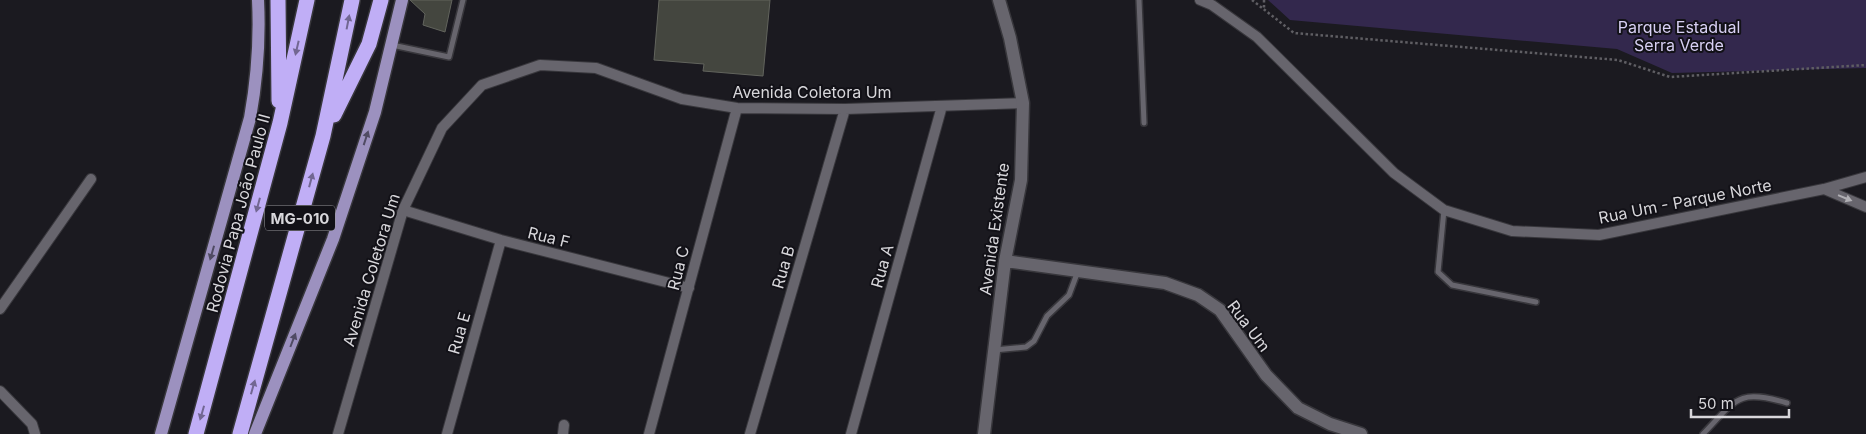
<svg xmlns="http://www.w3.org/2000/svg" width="1866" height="434" font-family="Inter,sans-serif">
	<rect width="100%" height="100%" fill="#1b1a20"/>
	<path fill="#33284d" d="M 1268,0 L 1866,0 L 1866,68 L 1672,73 L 1617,49 L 1290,20 Z"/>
	<path fill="#44463f" stroke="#62645d" d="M 410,0 L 452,0 L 445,32 L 423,25 L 425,14 Z
		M 659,0 L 770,0 L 763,76 L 703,71 L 704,64 L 654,60 Z"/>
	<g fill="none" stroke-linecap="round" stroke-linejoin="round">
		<defs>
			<path id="lane" d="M 1139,0 L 1144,123
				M 392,45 L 449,57 L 463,0
				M 1444,210 L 1438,272 L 1452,285 L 1536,302
				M 994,350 L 1026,347 L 1034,341 L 1047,316 L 1069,295 L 1078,271
				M 1703,434 C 1736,400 1737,388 1787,403"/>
			<path id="street" d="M 1200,0 L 1212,5 L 1257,37 L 1394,173 L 1444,210 L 1512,231 L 1599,235 L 1824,189 L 1866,177
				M 1824,189 L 1866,207
				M 403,210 L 501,240 L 689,288
				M 0,309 L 91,179
				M 0,391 L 32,424 L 35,434
				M 338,434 L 403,210 L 442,128 L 482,85 L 540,65 L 596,68 L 682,99 L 737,108 L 845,109 L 1023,103
				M 447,434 L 501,240
				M 563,434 L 564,425
				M 649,434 L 737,108
				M 750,434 L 845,109
				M 851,434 L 942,106"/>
			<path id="secondary" d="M 1005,261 L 1165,283 L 1198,295 L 1220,310 L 1266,375 L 1298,408 L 1330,424 L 1361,434
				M 984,434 L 1005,261 L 1021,180 L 1023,103 L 1010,38 L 999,0"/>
			<path id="primary" d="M 161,434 L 250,118 C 257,79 260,40 258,0
				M 255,434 L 333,239 L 375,112 L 402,0"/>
			<path id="highway" d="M 278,0 L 279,101
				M 334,115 L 369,44 L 381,0
				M 196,434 L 280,123 L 307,0
				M 240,434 L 323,136 L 352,0"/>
		</defs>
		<use href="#lane" stroke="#38373c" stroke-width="8"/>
		<use href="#street" stroke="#38373c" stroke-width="12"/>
		<use href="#secondary" stroke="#38373c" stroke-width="15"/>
		<use href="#primary" stroke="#38373c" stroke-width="15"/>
		<use href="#highway" stroke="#38373c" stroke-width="18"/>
		<path stroke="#5f5e63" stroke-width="2.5" stroke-dasharray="2.5 2.5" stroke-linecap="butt" d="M 1252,0 L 1294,33 L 1618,60 L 1670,77 L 1866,65
			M 1264,0 L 1264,10"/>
		<use href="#lane" stroke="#67656d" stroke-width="5"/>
		<use href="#street" stroke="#67656d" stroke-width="10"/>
		<use href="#secondary" stroke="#67656d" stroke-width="12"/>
		<use href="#primary" stroke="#9c91bf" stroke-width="12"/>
		<use href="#highway" stroke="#c0aef6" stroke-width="15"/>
	</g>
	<defs><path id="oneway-solid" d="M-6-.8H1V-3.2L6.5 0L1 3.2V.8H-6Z" transform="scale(1.25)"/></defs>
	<g fill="#726792">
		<use href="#oneway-solid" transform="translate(348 22) rotate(-79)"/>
		<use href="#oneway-solid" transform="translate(297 48) rotate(103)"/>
		<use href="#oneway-solid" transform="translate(311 180) rotate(-75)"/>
		<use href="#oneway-solid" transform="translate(258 205) rotate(105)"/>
		<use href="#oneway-solid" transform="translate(253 387) rotate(-74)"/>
		<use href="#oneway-solid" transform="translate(202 413) rotate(106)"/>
	</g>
	<g fill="#504b63">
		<use href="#oneway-solid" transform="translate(366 138) rotate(-72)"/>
		<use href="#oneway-solid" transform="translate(212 253) rotate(106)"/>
		<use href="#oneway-solid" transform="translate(293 340) rotate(-69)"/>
	</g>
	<use fill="#b0afb4" href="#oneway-solid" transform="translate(1845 198) rotate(22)"/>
	<g text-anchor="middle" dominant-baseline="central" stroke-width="4" stroke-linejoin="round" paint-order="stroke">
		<rect fill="#121117" stroke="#9d9ca0" stroke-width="1" x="265" y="205.5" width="70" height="25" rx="4"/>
		<g font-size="15" font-weight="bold" fill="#d8d7db">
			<text x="300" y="218">MG-010</text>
		</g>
		<g font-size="16" fill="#d8d0f4" stroke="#121117">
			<text x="1679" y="27">Parque Estadual<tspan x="1679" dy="18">Serra Verde</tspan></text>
		</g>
		<g font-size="16" fill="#d8d7db" stroke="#121117">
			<text x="812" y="92">Avenida Coletora Um</text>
			<text transform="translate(1685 201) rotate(-11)">Rua Um - Parque Norte</text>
			<text transform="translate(238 213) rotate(-75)">Rodovia Papa João Paulo II</text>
			<text transform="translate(994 229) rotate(-82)">Avenida Existente</text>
			<text transform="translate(549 237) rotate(14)">Rua F</text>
			<text transform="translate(882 266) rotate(-74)">Rua A</text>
			<text transform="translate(783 267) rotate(-74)">Rua B</text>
			<text transform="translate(678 268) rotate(-76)">Rua C</text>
			<text transform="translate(371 270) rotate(-73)">Avenida Coletora Um</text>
			<text transform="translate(1249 326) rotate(53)">Rua Um</text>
			<text transform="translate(459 333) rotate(-74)">Rua E</text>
		</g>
	</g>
	<path d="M1691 409v8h98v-8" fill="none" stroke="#d8d7db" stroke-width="2.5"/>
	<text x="1698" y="409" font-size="15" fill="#d8d7db" stroke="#121117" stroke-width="4" paint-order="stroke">50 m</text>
</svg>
